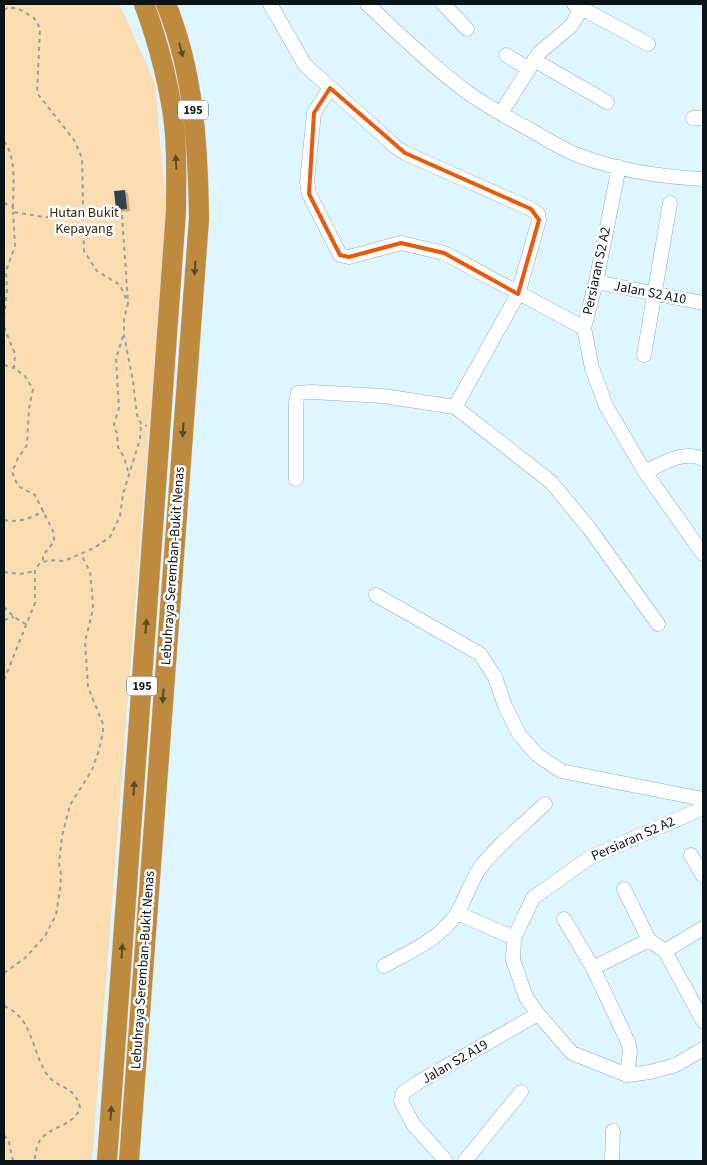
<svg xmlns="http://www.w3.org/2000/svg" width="707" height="1165" font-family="'Source Sans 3',sans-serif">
	<rect width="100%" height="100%" fill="#def6ff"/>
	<path fill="#fcdcb1" d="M 4,4 L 118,4 L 125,16 L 155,83 L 166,210 L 92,1161 L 4,1161 Z"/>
	<path fill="#0003" d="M 125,191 L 128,193 L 130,211 L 121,212 L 117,210 Z"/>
	<path fill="#2f434a" d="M 125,190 L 127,209 L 116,210 L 114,191 Z"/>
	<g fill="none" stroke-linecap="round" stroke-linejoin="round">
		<defs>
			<path id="minor" d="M 270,4 L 305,65 L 396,147 L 405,153 L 531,209 L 538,214 L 539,220 L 518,294 L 455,407
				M 367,4 C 399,34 432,66 467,92 C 487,106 508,118 529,129 C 546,139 562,149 580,156 C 618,170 663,177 703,179
				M 443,4 L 467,29
				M 574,4 L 648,44
				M 506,55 L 529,69
				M 534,60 L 607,102
				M 330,88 L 314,113 L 307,182 L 309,194 L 340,255 L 349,257 L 401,243 L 444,253 L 584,328
				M 501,113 L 539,53 L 571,26 L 584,4
				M 693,118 L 703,118
				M 619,167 L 596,282 L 584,328 L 592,368 L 606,406 L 645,472 L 703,554
				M 596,282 L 703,303
				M 644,355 L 670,203
				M 645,472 C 663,463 683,450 703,459
				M 296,479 L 296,404 L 298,393 L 312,392 L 383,396 L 455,407 L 551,482 L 589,528 L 658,624
				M 376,595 L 480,654 L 495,677 L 505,706 L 519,734 L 536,754 L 561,771 L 703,799
				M 703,808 L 589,858 L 533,898 L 514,938 L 513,960 L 526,997 L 538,1014 L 572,1053 L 627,1075 L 650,1072 L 676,1065 L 703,1049
				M 691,855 L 703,876
				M 624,889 L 649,940 L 665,951 L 703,1021
				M 457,913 L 514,938
				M 564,919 L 593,968 L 628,1042 L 630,1051 L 627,1075
				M 665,951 L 703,928
				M 384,966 C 411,951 440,939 457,913 C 466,899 470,882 480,868 C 498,844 523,825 545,804
				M 593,968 L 649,940
				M 446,1161 L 413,1124 L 401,1101 L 403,1093 L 417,1083 L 538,1014
				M 465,1161 L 521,1092
				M 612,1161 L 613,1131"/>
			<path id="highway" d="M 107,1161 L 176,211 C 176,185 177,160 175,134 C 172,94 158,41 144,4
				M 129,1161 L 199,219 C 198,146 194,72 166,4"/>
		</defs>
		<use href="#minor" stroke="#96adb5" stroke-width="15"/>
		<use href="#highway" stroke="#d8d9da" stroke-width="21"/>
		<path stroke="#93a5ac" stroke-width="2" stroke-dasharray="4 4" stroke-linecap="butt" d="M 4,10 L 9,7 L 21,10 L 34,18 L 40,28 L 37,93 L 74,140 L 82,158 L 84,251 L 97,271 L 120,285 L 128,303
			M 4,141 C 17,160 13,185 13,207
			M 4,203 L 13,207 L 13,212 L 44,217 L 82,218
			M 122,215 L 128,303 L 124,319 L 124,335 L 133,381 L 137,415 L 141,424 L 147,426
			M 4,317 L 7,290 L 6,271 L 15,246 L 13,212
			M 4,327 L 15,354 L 14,368 L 25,376 L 33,389 L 29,408 L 27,445 L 18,458 L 12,472 L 18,486 L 35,495 L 54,533 L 54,542 L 43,555 L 43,562
			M 123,336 L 116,359 L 119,408 L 114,424 L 114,428 L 117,433 L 118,447 L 124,457 L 128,471
			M 4,365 L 14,368
			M 4,520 C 19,523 31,518 44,511
			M 4,572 L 20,574 L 35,571
			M 4,607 L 14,617 L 27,625
			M 4,620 L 14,617
			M 4,680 L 35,603 L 35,571 L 39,564 L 49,560 L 64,561 L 94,548 L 110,537 L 120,516 L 123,494 L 140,439 L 141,424
			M 4,973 L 25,958 L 45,936 L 56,915 L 60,890 L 61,875 L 59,863 L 62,836 L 70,805 L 92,770 L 99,750 L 103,732 L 103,724 L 88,687 L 85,642 L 93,609 L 92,591 L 90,572 L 81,554
			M 4,1006 C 33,1018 31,1049 46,1073 C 57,1090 74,1084 80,1107 C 76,1125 51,1126 41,1139 C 36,1145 36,1154 34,1161
			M 4,1135 L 9,1142 L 13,1161"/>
		<use href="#minor" stroke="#fff" stroke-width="14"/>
		<use href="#highway" stroke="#bd8a3e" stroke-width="20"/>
	</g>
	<defs><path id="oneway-solid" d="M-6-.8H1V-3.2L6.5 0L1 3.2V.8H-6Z" transform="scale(1.25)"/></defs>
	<g fill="#5b4928">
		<use href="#oneway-solid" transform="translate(181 50) rotate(75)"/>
		<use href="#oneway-solid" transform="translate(176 162) rotate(-93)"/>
		<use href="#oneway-solid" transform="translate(195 268) rotate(94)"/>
		<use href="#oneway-solid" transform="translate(183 430) rotate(94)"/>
		<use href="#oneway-solid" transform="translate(146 626) rotate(-86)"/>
		<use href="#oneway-solid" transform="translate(163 696) rotate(94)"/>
		<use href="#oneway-solid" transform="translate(134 788) rotate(-86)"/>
		<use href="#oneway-solid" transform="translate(122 951) rotate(-86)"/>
		<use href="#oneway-solid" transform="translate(111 1113) rotate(-86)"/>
	</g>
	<path fill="none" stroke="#e8590c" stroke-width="4" stroke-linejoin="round" d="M 330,88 L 405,153 L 531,209 L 539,220 L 518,294 L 444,253 L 401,243 L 349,257 L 340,255 L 309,194 L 314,113 Z"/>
	<g text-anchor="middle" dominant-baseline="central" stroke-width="5" stroke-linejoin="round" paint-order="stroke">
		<g fill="#fff" stroke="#545a5c" stroke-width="1">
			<rect x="178" y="100.5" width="30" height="19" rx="4"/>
			<rect x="127" y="676.5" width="30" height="19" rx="4"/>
		</g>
		<g font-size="12" font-weight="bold" fill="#0a1316">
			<text x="193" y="110">195</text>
			<text x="142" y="686">195</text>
		</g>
		<g font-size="14" fill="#402904" stroke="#fff">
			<text x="84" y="213">Hutan Bukit<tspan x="84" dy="16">Kepayang</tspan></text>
		</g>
		<g font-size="14" fill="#0a1316" stroke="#fff">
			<text transform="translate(597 271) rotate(-78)">Persiaran S2 A2</text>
			<text transform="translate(650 293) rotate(11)">Jalan S2 A10</text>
			<text transform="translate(173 566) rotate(-86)">Lebuhraya Seremban-Bukit Nenas</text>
			<text transform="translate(633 839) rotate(-24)">Persiaran S2 A2</text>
			<text transform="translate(143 970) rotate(-86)">Lebuhraya Seremban-Bukit Nenas</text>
			<text transform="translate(455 1062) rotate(-30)">Jalan S2 A19</text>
		</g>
	</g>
	<rect width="707" height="1165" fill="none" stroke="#0a1316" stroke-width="10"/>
</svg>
